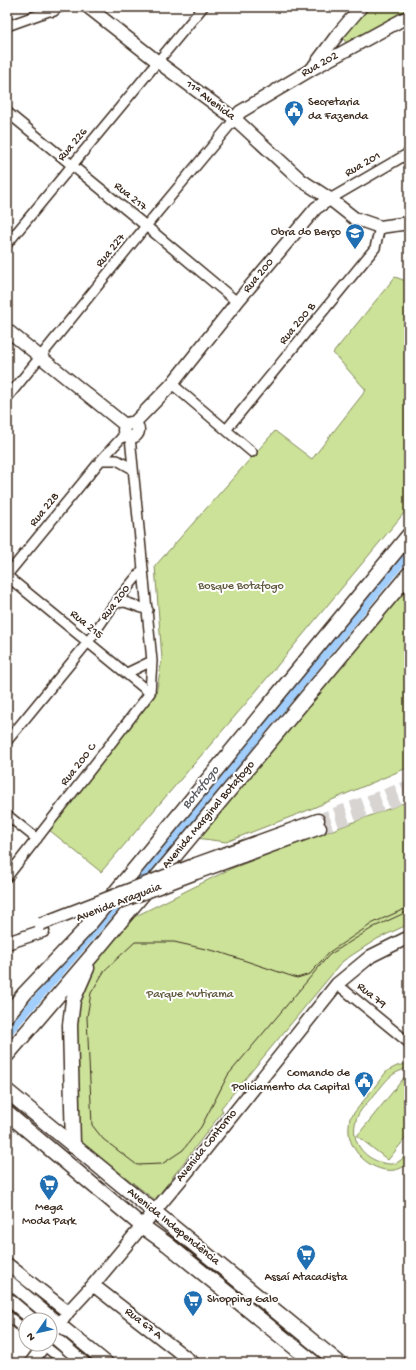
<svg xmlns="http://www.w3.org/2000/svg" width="416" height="1370" font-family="'Gochi Hand',sans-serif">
	<rect width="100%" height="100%" fill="#fff"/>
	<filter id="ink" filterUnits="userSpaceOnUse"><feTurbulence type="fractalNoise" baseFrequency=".025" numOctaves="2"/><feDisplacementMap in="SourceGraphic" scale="8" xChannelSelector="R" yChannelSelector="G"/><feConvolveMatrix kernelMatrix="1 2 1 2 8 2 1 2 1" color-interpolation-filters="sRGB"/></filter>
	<g filter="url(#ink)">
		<path fill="#cbe298" stroke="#83865b" d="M 368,7 L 409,7 L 409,12 L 348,46 L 342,36 Z
			M 395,277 L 409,282 L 409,507 L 248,701 L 101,872 L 48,829 L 156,694 L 162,659 L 155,566 L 275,431 L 312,459 L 366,390 L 333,353 Z
			M 409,569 L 409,767 L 306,811 L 226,842 L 189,837 Z
			M 409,801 L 409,924 L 377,939 L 343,961 L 221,1108 L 223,1111 L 155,1200 L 101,1158 L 75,1139 L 73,1000 L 94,953 L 134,917 L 230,869 Z
			M 409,1063 L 409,1068 C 390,1073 388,1079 376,1093 C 369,1101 359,1110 356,1120 C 350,1141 363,1158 383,1163 C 388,1164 394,1165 398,1162 C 402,1160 406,1155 409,1151 L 409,1162 C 393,1180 364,1166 354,1148 C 348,1138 348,1128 350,1118 L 387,1071 L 397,1066 Z
			M 407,1074 L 409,1076 L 409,1134 L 388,1160 L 357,1136 Z"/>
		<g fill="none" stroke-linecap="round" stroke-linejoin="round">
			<path stroke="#a1cefc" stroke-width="8" d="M 134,887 L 409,553
				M 7,1034 L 122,900"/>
			<path stroke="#d8d4d2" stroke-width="12" stroke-dasharray="12 6" stroke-linecap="butt" d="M 318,820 L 409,786
				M 320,828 L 409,795"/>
			<defs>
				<path id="street" d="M 7,26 L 60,7
					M 7,112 L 146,226 L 237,302
					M 330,199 L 409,153
					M 7,244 L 203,7
					M 172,384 L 226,430 L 375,248 L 380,227
					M 7,398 L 146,226 L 235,119
					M 226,430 L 252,452
					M 101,460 L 117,460 L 133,469
					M 7,575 L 101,460 L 125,434
					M 7,576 L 150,693
					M 115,603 L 125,602 L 148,610
					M 127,673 L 152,661
					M 7,741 L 88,642 L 115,603 L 143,569
					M 7,815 L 37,839
					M 7,877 L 150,693 L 152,661 L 130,437
					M 337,984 L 409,1043
					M 7,1315 L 26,1331
					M 42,1344 L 66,1363"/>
				<path id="secondary" d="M 88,7 L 158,62 L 235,119 L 301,180 L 330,199
					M 53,10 L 54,7
					M 314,66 L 338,34 L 361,7
					M 235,119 L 240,112 L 312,69 L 409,16
					M 7,330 L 125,425
					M124 430a7 7 0 1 1 14 0a7 7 0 1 1-14 0Z
					M 134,423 L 172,384 L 237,302 L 316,208 L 330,199 L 354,218 L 380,227 L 409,223
					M 196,864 L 318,820
					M 196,873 L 320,828
					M 7,943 L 43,931
					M 7,1264 L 68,1312
					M 7,1280 L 59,1324 L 107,1363
					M 93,1285 L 193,1363
					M 7,1298 L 33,1320
					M 50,1334 L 84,1363
					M 50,1337 L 68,1312 L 93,1285 L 188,1171 L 337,984 L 371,956 L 409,937
					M 31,1363 L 45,1344"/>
				<path id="primary" d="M 7,1015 L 25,993 L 82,933 L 409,535
					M 7,1055 L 94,953 L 409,574
					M 7,1091 L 339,1363
					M 7,1113 L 142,1226 L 167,1244 L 314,1363
					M 73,1146 L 70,1025 L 73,1000 L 87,968"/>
			</defs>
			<use href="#street" stroke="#3b2a1e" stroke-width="12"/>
			<use href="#secondary" stroke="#3b2a1e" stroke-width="15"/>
			<use href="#primary" stroke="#3b2a1e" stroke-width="17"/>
			<use href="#street" stroke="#fff" stroke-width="9"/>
			<use href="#secondary" stroke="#fff" stroke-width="12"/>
			<use href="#primary" stroke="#fff" stroke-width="14"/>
			<path stroke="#3b2a1e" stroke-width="1" d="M 409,907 L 373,923 L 328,953 L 310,974 L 297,978 L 219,952 L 174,942 L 135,942 L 105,970 L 91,993 L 87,1017 L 92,1125 L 103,1139 L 137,1165 L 162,1164 L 183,1150 L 201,1127 L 228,1075 L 329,955 L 374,927 L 409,911"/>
			<defs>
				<path id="secondary-bridge" d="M 117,903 L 196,873
					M 41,924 L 196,864"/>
			</defs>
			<use href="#secondary-bridge" stroke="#3b2a1e" stroke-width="15" stroke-linecap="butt"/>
			<use href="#secondary-bridge" stroke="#fff" stroke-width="12"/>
		</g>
	</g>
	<defs>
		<symbol id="civic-pin" viewBox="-11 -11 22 30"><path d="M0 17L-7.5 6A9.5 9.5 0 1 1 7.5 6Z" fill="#1f6fb2" stroke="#fff"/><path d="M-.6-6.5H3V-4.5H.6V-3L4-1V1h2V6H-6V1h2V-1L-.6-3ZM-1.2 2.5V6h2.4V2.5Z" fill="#fff"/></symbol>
		<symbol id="school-pin" viewBox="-11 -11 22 30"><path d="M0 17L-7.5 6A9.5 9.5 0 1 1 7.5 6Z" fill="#1f6fb2" stroke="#fff"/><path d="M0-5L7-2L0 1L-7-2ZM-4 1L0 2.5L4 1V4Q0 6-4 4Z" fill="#fff"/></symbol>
		<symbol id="supermarket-pin" viewBox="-11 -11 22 30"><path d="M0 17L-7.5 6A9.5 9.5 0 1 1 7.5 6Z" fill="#1f6fb2" stroke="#fff"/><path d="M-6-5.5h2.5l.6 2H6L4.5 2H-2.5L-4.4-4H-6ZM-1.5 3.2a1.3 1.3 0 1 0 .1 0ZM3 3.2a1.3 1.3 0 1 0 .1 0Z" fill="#fff"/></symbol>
	</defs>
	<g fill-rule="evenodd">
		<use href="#civic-pin" x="283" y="99" width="22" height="30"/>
		<use href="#school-pin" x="344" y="222" width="22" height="30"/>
		<use href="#civic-pin" x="353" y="1070" width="22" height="30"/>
		<use href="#supermarket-pin" x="38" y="1173" width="22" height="30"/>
		<use href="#supermarket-pin" x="295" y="1243" width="22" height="30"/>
		<use href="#supermarket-pin" x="182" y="1289" width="22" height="30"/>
	</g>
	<g text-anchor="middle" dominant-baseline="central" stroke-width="4" stroke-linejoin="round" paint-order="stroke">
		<g font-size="12" fill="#3b2a1e" stroke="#fff">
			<text transform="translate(320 65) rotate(-29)">Rua 202</text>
			<text transform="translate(210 101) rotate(37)">11ª Avenida</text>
			<text transform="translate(73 145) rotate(-50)">Rua 226</text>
			<text transform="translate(363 165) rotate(-30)">Rua 201</text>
			<text transform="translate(130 197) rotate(39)">Rua 217</text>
			<text transform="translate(111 251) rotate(-51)">Rua 227</text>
			<text transform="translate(259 276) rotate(-50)">Rua 200</text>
			<text transform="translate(298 324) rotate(-51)">Rua 200 B</text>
			<text transform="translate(45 510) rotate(-51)">Rua 228</text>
			<text transform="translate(116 603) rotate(-53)">Rua 200</text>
			<text transform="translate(86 625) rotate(39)">Rua 215</text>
			<text transform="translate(79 765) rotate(-52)">Rua 200 C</text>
			<text transform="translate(209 815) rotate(-50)">Avenida Marginal Botafogo</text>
			<text transform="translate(119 903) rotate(-21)">Avenida Araguaia</text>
			<text transform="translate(371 996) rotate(39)">Rua 79</text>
			<text transform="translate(207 1146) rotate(-51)">Avenida Contorno</text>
			<text transform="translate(173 1227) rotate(39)">Avenida Independência</text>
			<text transform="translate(143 1324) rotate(38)">Rua 67 A</text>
		</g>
		<g font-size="12" fill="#3b2a1e" stroke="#fff" text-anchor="start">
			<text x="308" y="103">Secretaria<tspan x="308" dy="14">da Fazenda</tspan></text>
			<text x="341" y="233" text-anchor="end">Obra do Berço</text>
			<text x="350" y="1074" text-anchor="end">Comando de<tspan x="350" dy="14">Policiamento da Capital</tspan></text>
			<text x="49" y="1208" text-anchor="middle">Mega<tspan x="49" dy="14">Moda Park</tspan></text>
			<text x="306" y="1278" text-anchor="middle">Assaí Atacadista</text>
			<text x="207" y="1300">Shopping Galo</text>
		</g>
		<g font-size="12" fill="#5f583c" stroke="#fff">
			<text x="241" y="587">Bosque Botafogo</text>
			<text x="190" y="995">Parque Mutirama</text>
		</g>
		<g font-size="13" font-style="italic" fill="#5a5b61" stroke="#fff">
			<text transform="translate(201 788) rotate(-51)">Botafogo</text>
		</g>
	</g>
	<rect width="416" height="1370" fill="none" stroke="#fff" stroke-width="24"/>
	<rect x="12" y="12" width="392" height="1346" fill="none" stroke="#3b2a1e" stroke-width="1.5" filter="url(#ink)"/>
	<g transform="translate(38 1332) rotate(236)"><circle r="19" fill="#ffffff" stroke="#b1aaa5"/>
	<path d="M0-3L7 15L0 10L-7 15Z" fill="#1f6fb2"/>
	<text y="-6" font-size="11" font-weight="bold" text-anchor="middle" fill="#3b2a1e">N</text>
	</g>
</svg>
